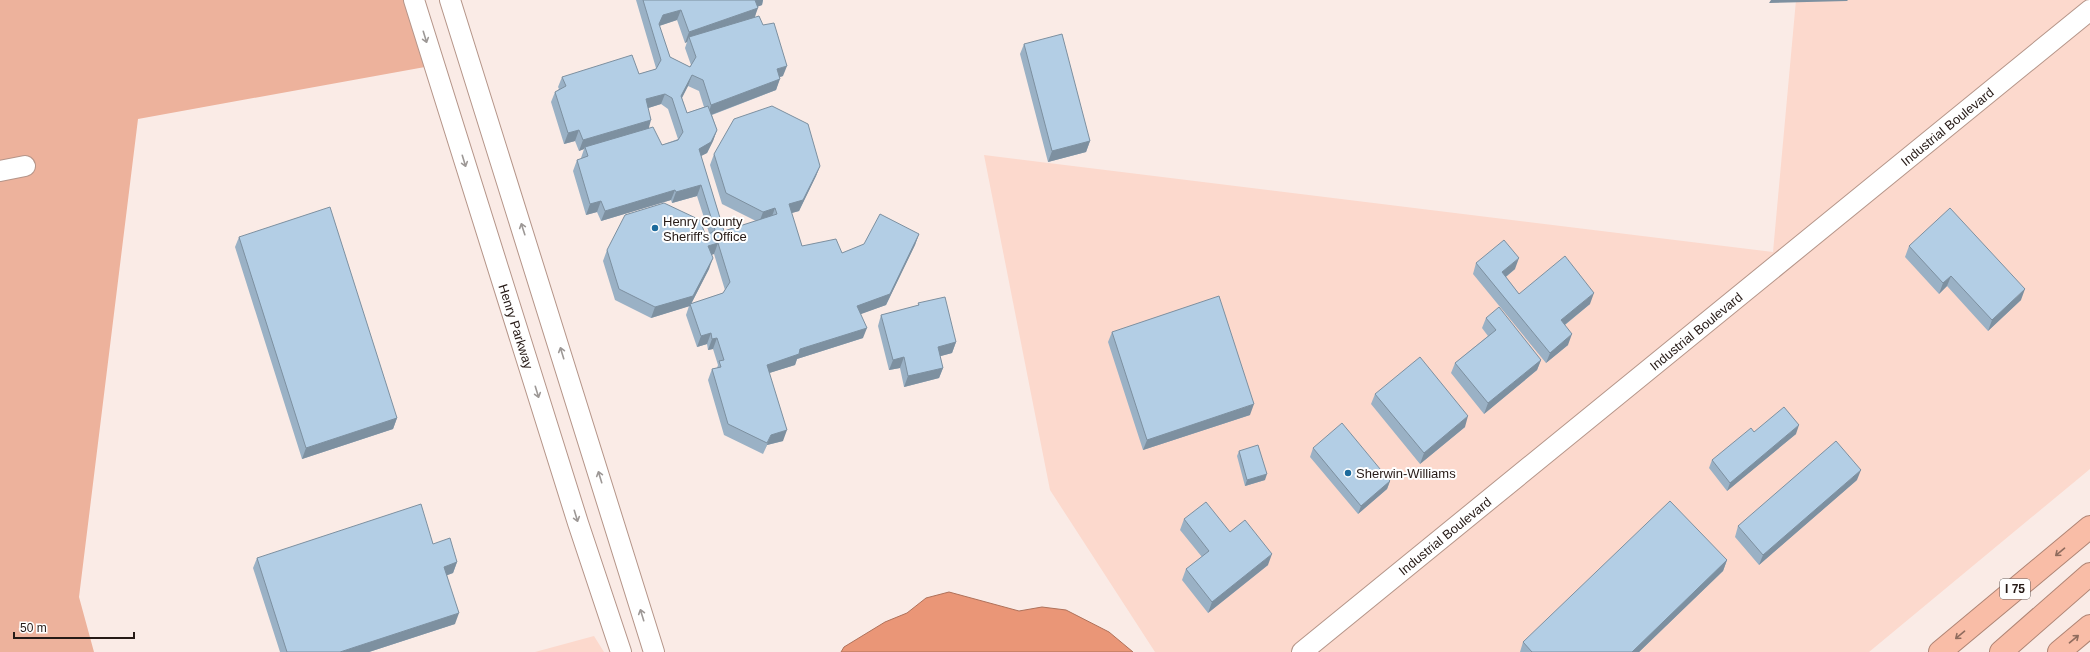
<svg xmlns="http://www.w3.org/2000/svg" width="2090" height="652" font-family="Helvetica,sans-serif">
	<rect width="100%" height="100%" fill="#faebe6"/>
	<path fill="#fcd9cd" d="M 1796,0 L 2090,0 L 2090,469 L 1869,652 L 1155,652 L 1050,490 L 984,155 L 1773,252 Z
		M 594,636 L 604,652 L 535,652 Z"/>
	<path fill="#edb29c" d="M 0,0 L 417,0 L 436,65 L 138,119 L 79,597 L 94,652 L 0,652 Z"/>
	<path fill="#ea9677" stroke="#af715a" d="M 949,592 L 1019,611 L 1042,607 L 1066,610 L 1109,632 L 1133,652 L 841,652 L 844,647 L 885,622 L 907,613 L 926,598 Z"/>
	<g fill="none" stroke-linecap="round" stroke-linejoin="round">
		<defs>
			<g id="minor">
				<path id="s1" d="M 414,0 L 578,523 L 621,652"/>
				<path d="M 450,0 L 654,652"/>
				<path d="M 0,171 L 25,166"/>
				<path id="s2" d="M 1302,652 L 2090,10"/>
			</g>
			<path id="highway" d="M 1940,652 L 2090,527
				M 2001,652 L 2090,574
				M 2059,652 L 2090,626"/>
		</defs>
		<use href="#minor" stroke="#b59589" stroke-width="22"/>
		<use href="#highway" stroke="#af8474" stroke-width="24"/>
		<use href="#minor" stroke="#fff" stroke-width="20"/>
		<use href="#highway" stroke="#f9bda7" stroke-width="22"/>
	</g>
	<path fill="#9ab1c5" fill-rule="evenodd" d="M 636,0 L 763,0 L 762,5 L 757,7 L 755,17 L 783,76 L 780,77 L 776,90 L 712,115 L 717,130 L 713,141 L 707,153 L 701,156 L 724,231 L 756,221 L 722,204 L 710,165 L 714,154 L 820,166 L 816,176 L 799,211 L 791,213 L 802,246 L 842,253 L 919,234 L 915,245 L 886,305 L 860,314 L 863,338 L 797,359 L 795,365 L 769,373 L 783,441 L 767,445 L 763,454 L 724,435 L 708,380 L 712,369 L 717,368 L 718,365 L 713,349 L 708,350 L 707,344 L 697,347 L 686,315 L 689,306 L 651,318 L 615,300 L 603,261 L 607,250 L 709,233 L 697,196 L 672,203 L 671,200 L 601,221 L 597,212 L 586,215 L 573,171 L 577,160 L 582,159 L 581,158 L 584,149 L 579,151 L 575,141 L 564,144 L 551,102 L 555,92 L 559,89 L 558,87 L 562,77 L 639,74 L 656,69 L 656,68 ZM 677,20 L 685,43 L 687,42 L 685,48 L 691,65 L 690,67 L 670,57 L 659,26 ZM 688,86 L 699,91 L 704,107 L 687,113 L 682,98 ZM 661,104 L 668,109 L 678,139 L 662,145 L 649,128 L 648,108 ZM 714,254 L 725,290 L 723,293 L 691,304 L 709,269 L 711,255 Z
		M 1024,44 L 1090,141 L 1086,152 L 1048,162 L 1020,54 Z
		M 239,237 L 397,418 L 393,429 L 302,459 L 235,247 Z
		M 1909,246 L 2021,300 L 1988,331 L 1947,286 L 1939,294 L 1905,257 Z
		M 1476,263 L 1515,269 L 1506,277 L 1519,294 L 1590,304 L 1565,325 L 1568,345 L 1546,363 L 1473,274 Z
		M 918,303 L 956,342 L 952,353 L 940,356 L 943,368 L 939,378 L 904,387 L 900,368 L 889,370 L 878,326 L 881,315 L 918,306 Z
		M 1486,318 L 1541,360 L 1537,370 L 1484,414 L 1451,373 L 1455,363 L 1488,336 L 1482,328 Z
		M 1112,332 L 1250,415 L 1143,450 L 1108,342 Z
		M 1375,394 L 1465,427 L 1420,464 L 1371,404 Z
		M 1754,432 L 1796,434 L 1727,491 L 1709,468 L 1712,460 Z
		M 1313,448 L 1390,481 L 1387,489 L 1358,514 L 1310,457 Z
		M 1239,451 L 1265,480 L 1245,486 L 1237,456 Z
		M 1857,480 L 1759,565 L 1735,537 L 1738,526 Z
		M 1184,519 L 1230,532 L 1268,565 L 1208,613 L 1182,580 L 1186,569 L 1202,557 L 1180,530 Z
		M 433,544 L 457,562 L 453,573 L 447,575 L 455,624 L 369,652 L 280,652 L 253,568 L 257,558 Z
		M 1727,560 L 1723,571 L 1639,652 L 1520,652 L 1523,642 Z"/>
	<path fill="#7d90a0" d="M 754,0 L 763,0 L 762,5 L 751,9 Z
		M 1771,0 L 1848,0 L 1847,1 L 1769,3 Z
		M 758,8 L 754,19 L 689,37 L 687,42 L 685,43 L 689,32 Z
		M 681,10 L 677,20 L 659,26 L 659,24 L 663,15 Z
		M 787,66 L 783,76 L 773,79 L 777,69 Z
		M 692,75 L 688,86 L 677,107 L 681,96 Z
		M 780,79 L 776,90 L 708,116 L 711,105 Z
		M 665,94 L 661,104 L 642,110 L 646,99 Z
		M 651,120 L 648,131 L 585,147 L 584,149 L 579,151 L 583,140 Z
		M 579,130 L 575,141 L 564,144 L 568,133 Z
		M 717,130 L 713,141 L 707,153 L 695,159 L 699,149 Z
		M 1090,141 L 1086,152 L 1048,162 L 1052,151 Z
		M 820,166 L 816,176 L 799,211 L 785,215 L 789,204 Z
		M 701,185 L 697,196 L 672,203 L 676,192 Z
		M 675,190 L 671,200 L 601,221 L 605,211 Z
		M 601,201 L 597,212 L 586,215 L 590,204 Z
		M 775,208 L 771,219 L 759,223 L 763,212 Z
		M 919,234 L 915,245 L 886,305 L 853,317 L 857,306 Z
		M 718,243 L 714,254 L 704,257 L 708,246 Z
		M 713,258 L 709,269 L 690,306 L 651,318 L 655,307 Z
		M 1519,258 L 1515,269 L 1498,283 L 1502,272 Z
		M 1951,276 L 1947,286 L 1939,294 L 1943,283 Z
		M 2025,289 L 2021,300 L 1988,331 L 1992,320 Z
		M 1594,293 L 1590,304 L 1557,331 L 1561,320 Z
		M 867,328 L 863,338 L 797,359 L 795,365 L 763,375 L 767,365 L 800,349 Z
		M 711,333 L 707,344 L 697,347 L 701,336 Z
		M 1572,334 L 1568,345 L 1546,363 L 1550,353 Z
		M 717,338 L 713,349 L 708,350 L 712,339 Z
		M 956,342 L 952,353 L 934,358 L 938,347 Z
		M 904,357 L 900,368 L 889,370 L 893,360 Z
		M 1541,360 L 1537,370 L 1484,414 L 1488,403 Z
		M 943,368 L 939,378 L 904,387 L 908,376 Z
		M 1254,404 L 1250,415 L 1143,450 L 1147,440 Z
		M 1468,416 L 1465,427 L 1420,464 L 1424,453 Z
		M 397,418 L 393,429 L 302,459 L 306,448 Z
		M 1799,425 L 1796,434 L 1727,491 L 1730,483 Z
		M 787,430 L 783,441 L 767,445 L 763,454 L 771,435 Z
		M 1861,470 L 1857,480 L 1759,565 L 1763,555 Z
		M 1267,474 L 1265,480 L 1245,486 L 1247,480 Z
		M 1390,481 L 1387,489 L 1358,514 L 1361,506 Z
		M 1272,554 L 1268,565 L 1208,613 L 1212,602 Z
		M 1727,560 L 1723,571 L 1639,652 L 1632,652 Z
		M 457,562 L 453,573 L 440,578 L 444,567 Z
		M 459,613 L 455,624 L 369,652 L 340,652 Z"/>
	<path fill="#b3cee5" stroke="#7d90a0" d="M 643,0 L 755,0 L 758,8 L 689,32 L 681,10 L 663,15 L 659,24 L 670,57 L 690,67 L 696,57 L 689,37 L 759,16 L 763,25 L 774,23 L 787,66 L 777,69 L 780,79 L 711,105 L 703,80 L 692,75 L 681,96 L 687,113 L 708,106 L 717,130 L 711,142 L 699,149 L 724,231 L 777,214 L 775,208 L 763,212 L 726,193 L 714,154 L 734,119 L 772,106 L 808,124 L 820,166 L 803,200 L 789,204 L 802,246 L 836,239 L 842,253 L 864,244 L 880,214 L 919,234 L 890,294 L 857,306 L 867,328 L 800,349 L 799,354 L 767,365 L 787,430 L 771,435 L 767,443 L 728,424 L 712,369 L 721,367 L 719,361 L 724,360 L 717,338 L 712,339 L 711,333 L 701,336 L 690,304 L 723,293 L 730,282 L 718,243 L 708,246 L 713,258 L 693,296 L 655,307 L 619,289 L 607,250 L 625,215 L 664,203 L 700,220 L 705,234 L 711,233 L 715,230 L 701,185 L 676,192 L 675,190 L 605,211 L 601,201 L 590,204 L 577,160 L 588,156 L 585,147 L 653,127 L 662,145 L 678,140 L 683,132 L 672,98 L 665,94 L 646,99 L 651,120 L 583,140 L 579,130 L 568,133 L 555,92 L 566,86 L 562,77 L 632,55 L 639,74 L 656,69 L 661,60 Z
		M 1062,34 L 1090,141 L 1052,151 L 1024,44 Z
		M 330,207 L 397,418 L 306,448 L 239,237 Z
		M 1950,208 L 2025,289 L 1992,320 L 1951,276 L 1943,283 L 1909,246 Z
		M 1504,240 L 1519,258 L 1502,272 L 1519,294 L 1565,256 L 1594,293 L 1561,320 L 1572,334 L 1550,353 L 1476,263 Z
		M 1219,296 L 1254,404 L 1147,440 L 1112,332 Z
		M 945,297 L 956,342 L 938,347 L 943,368 L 908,376 L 904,357 L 893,360 L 881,315 L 919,305 L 918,303 Z
		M 1499,307 L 1541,360 L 1488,403 L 1455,363 L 1496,330 L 1486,318 Z
		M 1420,357 L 1468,416 L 1424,453 L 1375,394 Z
		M 1784,407 L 1799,425 L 1730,483 L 1712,460 L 1751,428 L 1754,432 Z
		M 1342,423 L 1390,481 L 1361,506 L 1313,448 Z
		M 1836,441 L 1861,470 L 1763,555 L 1738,526 Z
		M 1258,445 L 1267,474 L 1247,480 L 1239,451 Z
		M 1670,501 L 1727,560 L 1632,652 L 1532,652 L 1523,642 Z
		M 1206,502 L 1230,532 L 1245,520 L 1272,554 L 1212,602 L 1186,569 L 1209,551 L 1184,519 Z
		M 421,504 L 433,544 L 450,538 L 457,562 L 444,567 L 459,613 L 340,652 L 287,652 L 257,558 Z"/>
	<defs><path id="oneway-shaft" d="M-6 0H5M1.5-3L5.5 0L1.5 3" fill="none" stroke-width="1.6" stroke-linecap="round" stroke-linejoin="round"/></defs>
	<g stroke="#9d9896">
		<use href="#oneway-shaft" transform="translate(425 37) rotate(73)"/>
		<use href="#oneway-shaft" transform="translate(464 161) rotate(73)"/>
		<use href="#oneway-shaft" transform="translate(523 229) rotate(-108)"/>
		<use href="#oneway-shaft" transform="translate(562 353) rotate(-107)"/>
		<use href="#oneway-shaft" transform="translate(537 392) rotate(73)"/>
		<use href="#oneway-shaft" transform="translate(600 477) rotate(-107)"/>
		<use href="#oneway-shaft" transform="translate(576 516) rotate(73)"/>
		<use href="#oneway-shaft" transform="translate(642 615) rotate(-107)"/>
	</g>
	<g stroke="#906c5e">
		<use href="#oneway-shaft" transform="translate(2060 552) rotate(140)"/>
		<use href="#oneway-shaft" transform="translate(1960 635) rotate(140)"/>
		<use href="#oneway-shaft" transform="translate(2074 639) rotate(-40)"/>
	</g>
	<g fill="#1c6a9c" stroke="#fff" stroke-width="1.5">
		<circle cx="655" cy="228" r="4"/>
		<circle cx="1348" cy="473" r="4"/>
	</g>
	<g text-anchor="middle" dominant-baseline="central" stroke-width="4" stroke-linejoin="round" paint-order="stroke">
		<rect fill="#fff" stroke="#675f5c" stroke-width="1" x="2000" y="579" width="30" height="20" rx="3"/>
		<g font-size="12" font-weight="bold" fill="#261a16">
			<text x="2015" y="589">I 75</text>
		</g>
		<g font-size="13" fill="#261a16" stroke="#fff">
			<text stroke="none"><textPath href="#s2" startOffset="832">Industrial Boulevard</textPath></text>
			<text stroke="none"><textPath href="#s1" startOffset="342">Henry Parkway</textPath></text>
			<text stroke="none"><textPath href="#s2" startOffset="508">Industrial Boulevard</textPath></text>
			<text stroke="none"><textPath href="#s2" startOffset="184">Industrial Boulevard</textPath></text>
		</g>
		<g font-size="13" fill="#261a16" stroke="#fff" text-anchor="start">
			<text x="663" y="221">Henry County<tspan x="663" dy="15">Sheriff's Office</tspan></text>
			<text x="1356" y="473">Sherwin-Williams</text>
		</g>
	</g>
	<path d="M14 632v6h120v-6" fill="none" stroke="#261a16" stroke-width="2"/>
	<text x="20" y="632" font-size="12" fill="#261a16" stroke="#ffffff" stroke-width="3" paint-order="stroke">50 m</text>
</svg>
